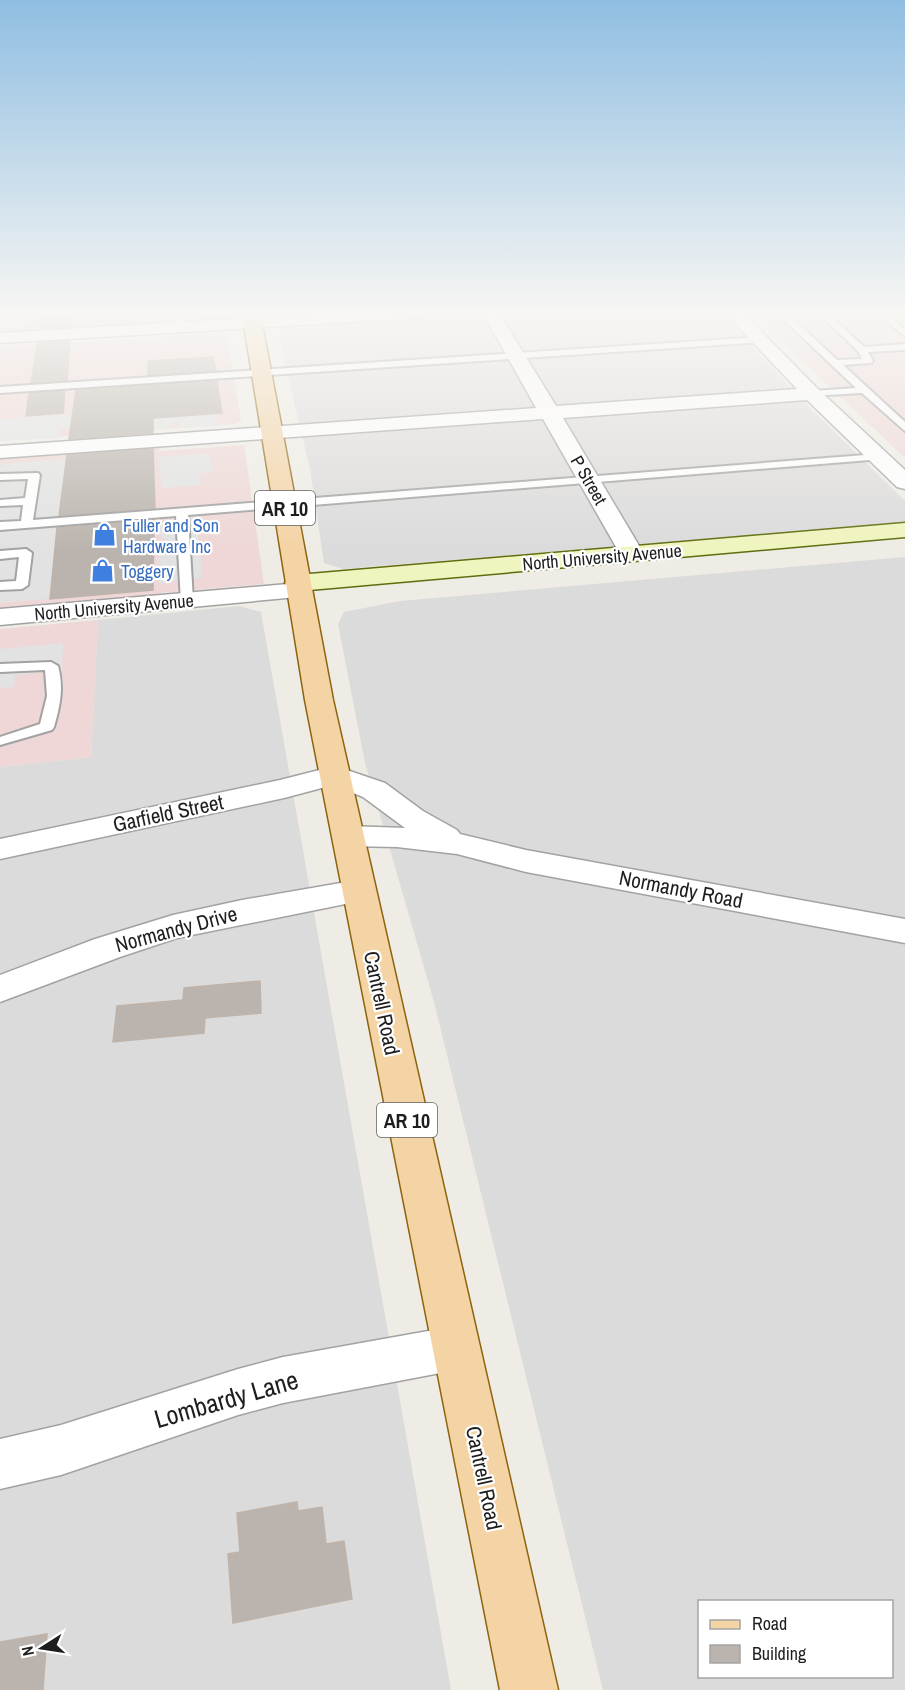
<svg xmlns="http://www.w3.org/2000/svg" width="905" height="1690" font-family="'Archivo Narrow',sans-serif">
	<rect width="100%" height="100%" fill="#eeece5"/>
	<path fill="#dcdbdb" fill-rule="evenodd" d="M 273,313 L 721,313 L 809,407 L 905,501 L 905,523 L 343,569 L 324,563 L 310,469 Z
		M 905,557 L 905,1690 L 603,1690 L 434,1002 L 365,763 L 338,624 L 344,612 L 400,601 ZM 700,1602 L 892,1602 L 892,1676 L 700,1676 Z
		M 239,606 L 261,612 L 451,1690 L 0,1690 L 0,767 L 91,757 L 98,620 Z"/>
	<path fill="#eed7d6" d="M 751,313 L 905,313 L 905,458 Z
		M 224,333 L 227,335 L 241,420 L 235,424 L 0,441 L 0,347 Z
		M 159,440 L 160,451 L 244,445 L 264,584 L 159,593 L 158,603 L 0,617 L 0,452 Z
		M 98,620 L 91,757 L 0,767 L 0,629 Z"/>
	<path fill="#ccc" d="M 0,313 L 230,313 L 231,317 L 217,323 L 0,335 Z"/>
	<path fill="#e2e2e2" d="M 0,313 L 30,313 L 27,326 L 7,332 L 0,330 Z
		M 109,412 L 163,417 L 216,413 L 218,426 L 179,428 L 178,422 L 170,423 L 170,429 L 92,434 L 92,427 L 60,429 L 58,438 L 0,441 L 0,419 Z
		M 210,453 L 212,472 L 200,473 L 201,485 L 161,488 L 160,457 Z
		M 66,459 L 50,599 L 0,603 L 0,464 Z
		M 197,516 L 202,578 L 171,581 L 162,584 L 157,581 L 161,579 L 156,575 L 161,574 L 156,570 L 162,568 L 157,565 L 161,563 L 156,559 L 161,557 L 157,554 L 161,552 L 157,549 L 162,547 L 158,545 L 167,541 L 157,534 L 162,532 L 157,529 L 161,527 L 157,524 L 173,518 Z
		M 63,643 L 62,670 L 15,675 L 14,687 L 0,688 L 0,649 Z"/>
	<path fill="#bbb4ae" stroke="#bfb3a9" stroke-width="1.5" d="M 44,313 L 73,313 L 72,326 L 41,328 Z
		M 70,341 L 67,380 L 31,383 L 38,343 Z
		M 213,357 L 216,371 L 148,375 L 148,361 Z
		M 217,381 L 222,413 L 153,418 L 153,433 L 69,439 L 76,390 Z
		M 65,391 L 63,413 L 26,416 L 29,393 Z
		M 153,449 L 155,508 L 59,516 L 67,455 Z
		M 154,520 L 153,590 L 50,599 L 57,528 Z
		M 260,981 L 261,1013 L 205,1018 L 204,1033 L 113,1042 L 117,1006 L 183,1000 L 184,988 Z
		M 297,1502 L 298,1511 L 322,1507 L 326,1544 L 344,1541 L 352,1599 L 233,1623 L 228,1554 L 240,1552 L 237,1513 Z
		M 47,1634 L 43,1690 L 0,1690 L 0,1642 Z"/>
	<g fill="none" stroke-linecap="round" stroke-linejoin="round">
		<defs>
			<path id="service" d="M 173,313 L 181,313 L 183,330 L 176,328 Z
				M 783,313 L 791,313 L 790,316 L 837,360 L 862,359 L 858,351 L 818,313 L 827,313 L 864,347 L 905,344 L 905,350 L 868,352 L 873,361 L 871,363 L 843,365 L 905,422 L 905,431 L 862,393 L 809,396 L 807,394 L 812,391 L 856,388 L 783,319 Z
				M 875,313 L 884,313 L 905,329 L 905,336 Z
				M 761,337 L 766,340 L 764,342 L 0,393 L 0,387 Z
				M 878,454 L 883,457 L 882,459 L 188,515 L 193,601 L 187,605 L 181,601 L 176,516 L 0,530 L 0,522 L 21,521 L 23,505 L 0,506 L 0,500 L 25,498 L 28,479 L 0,480 L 0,474 L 38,473 L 40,475 L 33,520 Z
				M 26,549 L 32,553 L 28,585 L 22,589 L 0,590 L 0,582 L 16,581 L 19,557 L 0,559 L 0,551 Z
				M 51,662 L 58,666 C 64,687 60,706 54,727 L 52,730 L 0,745 L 0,737 L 40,724 L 47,696 L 45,670 L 0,672 L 0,664 Z"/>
			<path id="minor" d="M 337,313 L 427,313 L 424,317 L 418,318 L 0,343 L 0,333 Z
				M 483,313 L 499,313 L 556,406 L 797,389 L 725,313 L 743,313 L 819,390 L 905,470 L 905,489 L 897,487 L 807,400 L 563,418 L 644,554 L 641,559 L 632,561 L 623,559 L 620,554 L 543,419 L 0,458 L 0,446 L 536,408 Z
				M 335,766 L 385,783 L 423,811 L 457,830 L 460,834 L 526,850 L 905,919 L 905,943 L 526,872 L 457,854 L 397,847 L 348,846 L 336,843 L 332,836 L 336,829 L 348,826 L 405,828 L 363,797 L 333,785 L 284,798 L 0,859 L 0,839 L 280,780 Z
				M 358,880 L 370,883 L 375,891 L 370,899 L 177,938 L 120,957 L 0,1002 L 0,975 L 95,939 L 173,915 L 242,900 Z
				M 456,1326 L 473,1333 L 480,1348 L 473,1363 L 456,1370 L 283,1403 L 238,1415 L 61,1475 L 0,1489 L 0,1439 L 61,1425 L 238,1369 L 283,1357 Z"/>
			<path id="tertiary" d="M 299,583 L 308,586 L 312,591 L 308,596 L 0,625 L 0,609 Z"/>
			<path id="secondary" d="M 905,523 L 905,537 L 298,591 L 289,588 L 285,583 L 289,578 L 298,575 Z"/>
			<path id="primary" d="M 242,313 L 260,313 L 333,700 L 558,1690 L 500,1690 L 305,700 Z"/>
		</defs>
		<use href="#service" stroke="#a2a2a2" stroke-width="4"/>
		<use href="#minor" stroke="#a2a2a2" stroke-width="3"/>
		<use href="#tertiary" stroke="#a2a2a2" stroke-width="3"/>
		<use href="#secondary" stroke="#606c0e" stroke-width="3"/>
		<use href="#primary" stroke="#8c640d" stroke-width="3"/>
		<use href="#service" fill="#fff" fill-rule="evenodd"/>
		<use href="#minor" fill="#fff" fill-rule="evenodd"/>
		<use href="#tertiary" fill="#fff" fill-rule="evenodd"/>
		<use href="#secondary" fill="#f0f4be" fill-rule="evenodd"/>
		<use href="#primary" fill="#f4d3a5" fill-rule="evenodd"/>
	</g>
	<linearGradient id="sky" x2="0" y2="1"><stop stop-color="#8fbee2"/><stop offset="0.57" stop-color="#f7f6f3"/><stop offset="1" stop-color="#f7f6f3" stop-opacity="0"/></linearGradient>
	<rect width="905" height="549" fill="url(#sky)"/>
	<defs>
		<symbol id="shop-bare" viewBox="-9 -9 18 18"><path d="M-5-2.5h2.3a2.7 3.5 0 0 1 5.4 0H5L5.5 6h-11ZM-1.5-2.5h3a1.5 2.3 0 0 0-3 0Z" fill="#3f7fe0" stroke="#fff" stroke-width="2.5" paint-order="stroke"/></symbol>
	</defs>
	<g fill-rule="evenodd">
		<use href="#shop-bare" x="88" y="518" width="33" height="33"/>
		<use href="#shop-bare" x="86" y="554" width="33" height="33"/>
	</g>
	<g text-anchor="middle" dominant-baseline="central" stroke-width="4.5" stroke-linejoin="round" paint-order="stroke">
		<g font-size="18" fill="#1e1e1e" stroke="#fff">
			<text transform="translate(589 480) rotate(60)">P Street</text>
			<text transform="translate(602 557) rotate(-5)">North University Avenue</text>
			<text transform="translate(114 607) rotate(-5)">North University Avenue</text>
		</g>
		<g font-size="18" fill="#366cbe" stroke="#fff" text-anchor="start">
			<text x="123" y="525">Fuller and Son<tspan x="123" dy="21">Hardware Inc</tspan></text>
			<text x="121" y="571">Toggery</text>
		</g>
		<g fill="#fff" stroke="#626262" stroke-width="1.5">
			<rect x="255" y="491" width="60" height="34" rx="4.5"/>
			<rect x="377" y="1103" width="60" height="34" rx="4.5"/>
		</g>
		<g font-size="20" font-weight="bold" fill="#1e1e1e">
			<text x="285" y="508">AR 10</text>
			<text x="407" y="1120">AR 10</text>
		</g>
		<g font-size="21" fill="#1e1e1e" stroke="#fff">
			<text transform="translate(168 813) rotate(-12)">Garfield Street</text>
			<text transform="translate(681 889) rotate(11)">Normandy Road</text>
			<text transform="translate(176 929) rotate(-15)">Normandy Drive</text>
			<text transform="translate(382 1003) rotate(78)">Cantrell Road</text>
			<text transform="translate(484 1478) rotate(78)">Cantrell Road</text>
		</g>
		<g font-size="26" fill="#1e1e1e" stroke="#fff">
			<text transform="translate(226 1399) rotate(-16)">Lombardy Lane</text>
		</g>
	</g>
	<rect x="698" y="1600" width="195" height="78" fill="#ffffff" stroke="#a5a5a5" stroke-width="1.5"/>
	<rect x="710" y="1620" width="30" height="9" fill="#f4d3a5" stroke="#a5a5a5" stroke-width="1.5"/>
	<text x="752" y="1630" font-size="18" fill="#1e1e1e">Road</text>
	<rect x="710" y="1645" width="30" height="18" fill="#bbb4ae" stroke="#a5a5a5" stroke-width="1.5"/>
	<text x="752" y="1660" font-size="18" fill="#1e1e1e">Building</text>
	<g transform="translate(42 1648) rotate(258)" stroke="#ffffff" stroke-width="4.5" paint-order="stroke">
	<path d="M0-4.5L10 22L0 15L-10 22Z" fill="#1e1e1e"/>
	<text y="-9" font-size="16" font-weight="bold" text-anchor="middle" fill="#1e1e1e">N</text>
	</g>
</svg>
